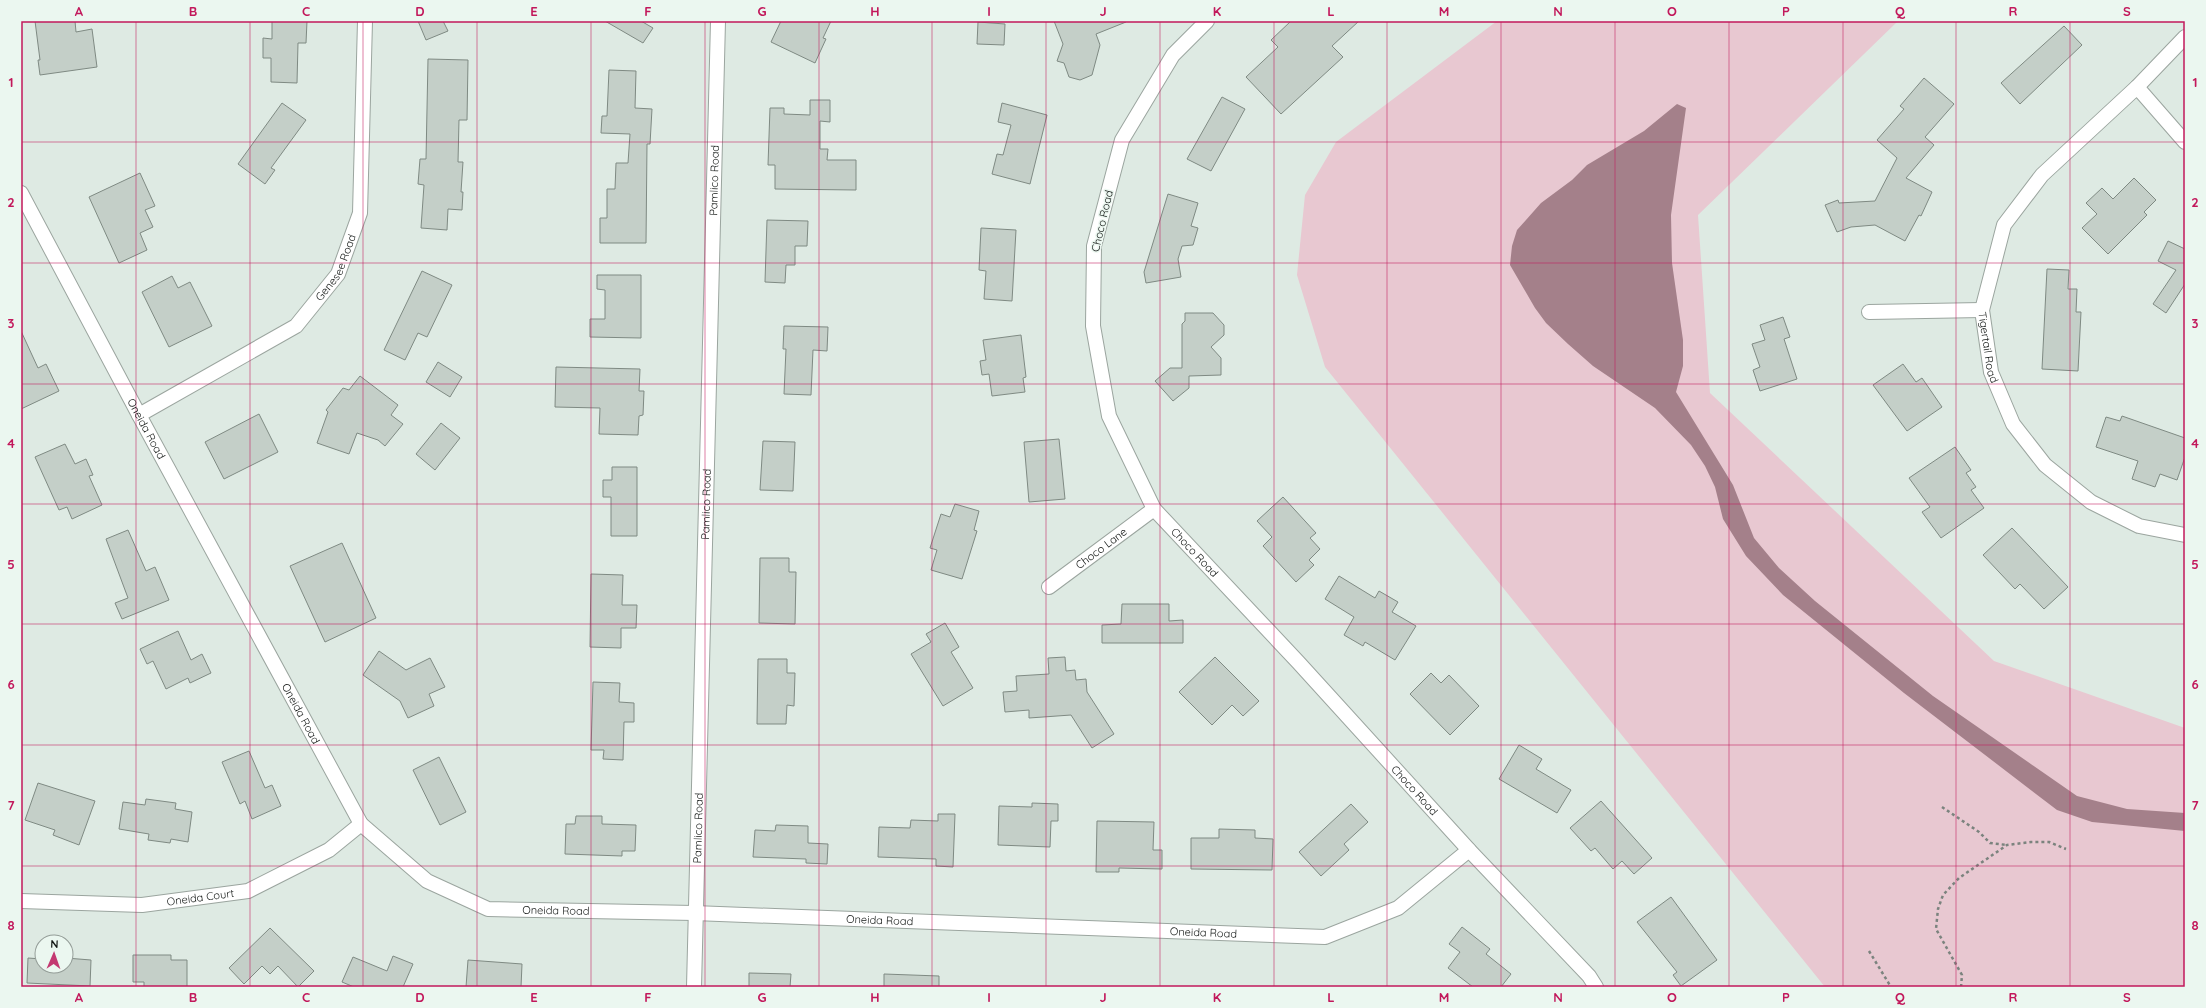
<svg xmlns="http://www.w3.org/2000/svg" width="2206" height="1008" font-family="Quicksand,sans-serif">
	<rect width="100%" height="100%" fill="#deeae3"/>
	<path fill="#e8c8d1" d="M 1497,21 L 1898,21 L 1698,215 L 1710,393 L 1994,661 L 2185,728 L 2185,987 L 1825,987 L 1325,367 L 1297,275 L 1305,195 L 1336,142 Z"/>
	<path fill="#a4808a" d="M 1677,104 L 1686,108 L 1671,215 L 1672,263 L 1683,340 L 1683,366 L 1676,392 L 1733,485 L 1754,538 L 1779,568 L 1815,601 L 1933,696 L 2077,796 L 2127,809 L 2185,813 L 2185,831 L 2092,822 L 2057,810 L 1904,693 L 1783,595 L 1746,556 L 1723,519 L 1715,487 L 1705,466 L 1691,445 L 1655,408 L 1593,366 L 1568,344 L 1546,323 L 1535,308 L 1510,265 L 1512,246 L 1517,230 L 1541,203 L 1572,180 L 1587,165 L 1644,131 Z"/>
	<path fill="#c4cfc8" stroke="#7f8a83" d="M 35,21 L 75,21 L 76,32 L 92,29 L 97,67 L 40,75 L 38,60 L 40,60 Z
		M 272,21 L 307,21 L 306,43 L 298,43 L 297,83 L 271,82 L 271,58 L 263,58 L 263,38 L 272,39 Z
		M 418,21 L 443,21 L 448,31 L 426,40 Z
		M 605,21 L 641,21 L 653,28 L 643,43 Z
		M 781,21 L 831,21 L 823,38 L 826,39 L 815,63 L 771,42 Z
		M 1054,21 L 1126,21 L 1126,22 L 1096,34 L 1100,45 L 1092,75 L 1080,80 L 1069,77 L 1064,63 L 1057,61 L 1063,44 Z
		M 1291,21 L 1359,21 L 1332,46 L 1343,57 L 1281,114 L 1246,77 L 1278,47 L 1271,40 Z
		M 978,22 L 1005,24 L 1004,45 L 977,44 Z
		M 2064,26 L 2082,45 L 2020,104 L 2001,83 Z
		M 428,59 L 468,60 L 467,120 L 459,120 L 458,162 L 463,162 L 461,192 L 463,192 L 462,210 L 448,209 L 447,230 L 421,228 L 424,185 L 418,184 L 420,159 L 426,159 Z
		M 609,70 L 636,71 L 635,108 L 652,109 L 650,144 L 647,144 L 646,243 L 600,243 L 600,218 L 607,218 L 607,189 L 615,189 L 616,163 L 628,163 L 630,134 L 601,133 L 602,116 L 607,116 Z
		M 1924,78 L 1954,104 L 1925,137 L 1934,145 L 1906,178 L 1932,192 L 1921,216 L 1919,215 L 1905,241 L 1875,225 L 1851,227 L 1837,232 L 1825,205 L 1838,200 L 1839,203 L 1875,201 L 1897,158 L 1877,140 L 1904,109 L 1900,106 Z
		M 1222,97 L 1245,109 L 1211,171 L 1187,159 Z
		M 810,100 L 830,100 L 830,122 L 820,121 L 820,149 L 828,149 L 827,160 L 856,160 L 856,190 L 775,189 L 775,165 L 768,165 L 770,108 L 784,108 L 784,114 L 810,115 Z
		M 282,103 L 306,120 L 271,168 L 275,170 L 265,184 L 238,164 Z
		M 1002,103 L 1047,115 L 1030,184 L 992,174 L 997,154 L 1003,155 L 1011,125 L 998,122 Z
		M 140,173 L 155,206 L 145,210 L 153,227 L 140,233 L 147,250 L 119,263 L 89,197 Z
		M 2134,178 L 2156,200 L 2144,212 L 2147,215 L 2108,254 L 2082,228 L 2097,214 L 2086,203 L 2102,188 L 2113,199 Z
		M 1168,194 L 1198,203 L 1191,226 L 1198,228 L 1193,245 L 1182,246 L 1178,259 L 1181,277 L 1146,283 L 1144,272 Z
		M 767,220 L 808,221 L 807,246 L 795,246 L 795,265 L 786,265 L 785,283 L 765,282 Z
		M 981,228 L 1016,230 L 1012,301 L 984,299 L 986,271 L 979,270 Z
		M 2168,241 L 2185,249 L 2185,284 L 2166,313 L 2153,304 L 2176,270 L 2158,261 Z
		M 2047,269 L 2069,270 L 2068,289 L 2077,289 L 2076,312 L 2081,312 L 2078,371 L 2042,369 Z
		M 422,271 L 452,285 L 427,337 L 418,333 L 405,360 L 384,350 Z
		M 597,275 L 641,275 L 641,338 L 590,337 L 590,319 L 605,319 L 605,290 L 597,289 Z
		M 172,276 L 178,288 L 190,282 L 212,326 L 169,347 L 142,292 Z
		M 1185,313 L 1213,313 L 1224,325 L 1224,335 L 1211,347 L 1221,358 L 1221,375 L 1189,376 L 1189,388 L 1173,401 L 1155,381 L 1170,368 L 1182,368 L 1182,324 L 1185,321 Z
		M 1783,317 L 1790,337 L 1784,339 L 1797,379 L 1760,391 L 1753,370 L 1760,367 L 1752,344 L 1765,340 L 1760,325 Z
		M 784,326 L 828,327 L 827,351 L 813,350 L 811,395 L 784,394 L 786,349 L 783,349 Z
		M 21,331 L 38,368 L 46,364 L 59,391 L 21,409 Z
		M 1021,335 L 1026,377 L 1023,378 L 1025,392 L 992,396 L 989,374 L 982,375 L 980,361 L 986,360 L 983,340 Z
		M 438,362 L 462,377 L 450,397 L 426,382 Z
		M 1903,364 L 1916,382 L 1922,378 L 1942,407 L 1907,431 L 1873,385 Z
		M 556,367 L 640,369 L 639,391 L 644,391 L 643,415 L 639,416 L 638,435 L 599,434 L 600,408 L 555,407 Z
		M 360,376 L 398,405 L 391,415 L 403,424 L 385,446 L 378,440 L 357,433 L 349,454 L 317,443 L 328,412 L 326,410 L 343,388 L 349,390 Z
		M 259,414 L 278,452 L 224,479 L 205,442 Z
		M 2122,416 L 2185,438 L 2185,457 L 2177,480 L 2160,474 L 2155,487 L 2132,479 L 2138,461 L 2096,447 L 2106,417 L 2120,421 Z
		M 441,423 L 460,438 L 435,470 L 416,454 Z
		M 1059,439 L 1065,499 L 1029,502 L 1024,442 Z
		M 763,441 L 795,442 L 793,491 L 760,490 Z
		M 65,444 L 75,464 L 86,459 L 93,475 L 89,476 L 102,505 L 72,519 L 67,507 L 59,510 L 35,457 Z
		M 1955,447 L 1971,470 L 1966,473 L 1976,487 L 1971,490 L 1984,508 L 1941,538 L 1922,512 L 1930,507 L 1909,478 Z
		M 612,467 L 637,467 L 637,536 L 611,536 L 611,497 L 603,497 L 603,480 L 612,480 Z
		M 1283,497 L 1316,533 L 1310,538 L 1320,549 L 1309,560 L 1314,565 L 1296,582 L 1263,546 L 1272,537 L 1257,521 Z
		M 955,504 L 979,511 L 974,530 L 977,531 L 962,579 L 931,570 L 937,550 L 930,548 L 941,514 L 950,517 Z
		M 2012,528 L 2068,587 L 2044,609 L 2020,584 L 2015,589 L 1983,555 Z
		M 128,530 L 146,571 L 155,567 L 169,600 L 122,619 L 115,603 L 128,598 L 106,539 Z
		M 342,543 L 376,618 L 325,642 L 290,566 Z
		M 760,558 L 789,558 L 789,572 L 796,572 L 795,624 L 759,623 Z
		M 591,574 L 623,575 L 622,605 L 637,605 L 636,628 L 621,628 L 621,648 L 590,647 Z
		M 1339,576 L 1375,598 L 1379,591 L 1398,602 L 1392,612 L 1416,626 L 1395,660 L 1365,642 L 1363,646 L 1344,635 L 1354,617 L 1325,599 Z
		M 1122,604 L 1169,604 L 1169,621 L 1183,620 L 1183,643 L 1102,643 L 1102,625 L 1121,624 Z
		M 945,623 L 959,647 L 951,652 L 973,688 L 943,706 L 911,654 L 931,642 L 926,634 Z
		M 178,631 L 191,660 L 202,654 L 211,673 L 190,683 L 188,678 L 166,689 L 153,661 L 147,664 L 140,649 Z
		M 379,651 L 406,670 L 430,658 L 445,687 L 429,694 L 434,706 L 408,718 L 400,701 L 363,675 Z
		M 1065,657 L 1066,671 L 1075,670 L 1076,680 L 1086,679 L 1087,692 L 1114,734 L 1092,748 L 1071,715 L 1029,718 L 1029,710 L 1005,712 L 1003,692 L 1017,691 L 1016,676 L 1049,674 L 1048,658 Z
		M 1215,657 L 1259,701 L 1243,716 L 1232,705 L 1212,725 L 1179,692 Z
		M 758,659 L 787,659 L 787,673 L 795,673 L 794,706 L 787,705 L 786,724 L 757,724 Z
		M 1431,673 L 1441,683 L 1449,675 L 1479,706 L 1450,735 L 1410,694 Z
		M 593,682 L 620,683 L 619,702 L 634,703 L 634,722 L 624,722 L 623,760 L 603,759 L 604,750 L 591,750 Z
		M 1519,745 L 1542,759 L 1536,769 L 1571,790 L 1557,813 L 1499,779 Z
		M 249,751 L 265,788 L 272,785 L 281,806 L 252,819 L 245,801 L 240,804 L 222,762 Z
		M 439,757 L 466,812 L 440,825 L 413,770 Z
		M 38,783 L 95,801 L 79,845 L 53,835 L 55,830 L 25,820 Z
		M 146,799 L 176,803 L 175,809 L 192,812 L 188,842 L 171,839 L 170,843 L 148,840 L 149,834 L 119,829 L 123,802 L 145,805 Z
		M 1601,801 L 1652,858 L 1634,874 L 1622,861 L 1613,869 L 1595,848 L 1591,851 L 1570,828 Z
		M 1032,803 L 1058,804 L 1058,821 L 1051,821 L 1050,847 L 998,845 L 999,806 L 1032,807 Z
		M 1351,804 L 1368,822 L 1344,844 L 1349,850 L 1321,876 L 1299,852 Z
		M 938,814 L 955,814 L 953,867 L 936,866 L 936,859 L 878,857 L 879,827 L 910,828 L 911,820 L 938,821 Z
		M 576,816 L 602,816 L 602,824 L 636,825 L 635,851 L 622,851 L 622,856 L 565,854 L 566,824 L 575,824 Z
		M 1097,821 L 1154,822 L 1153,850 L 1162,850 L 1162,869 L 1119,868 L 1119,872 L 1096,872 Z
		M 776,825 L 808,826 L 808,843 L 828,844 L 827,864 L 806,863 L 806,859 L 753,857 L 755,830 L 775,831 Z
		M 1219,829 L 1255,830 L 1255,838 L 1273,839 L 1272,870 L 1191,869 L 1191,838 L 1219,838 Z
		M 1671,897 L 1717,960 L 1681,986 L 1673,975 L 1677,972 L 1637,922 Z
		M 1462,927 L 1490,949 L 1486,954 L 1511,974 L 1501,987 L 1473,987 L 1448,968 L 1460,952 L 1449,944 Z
		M 270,928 L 314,971 L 298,987 L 278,966 L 270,974 L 262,966 L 244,984 L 229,968 Z
		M 133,955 L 171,955 L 171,960 L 187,960 L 187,987 L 144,987 L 144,982 L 133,982 Z
		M 393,956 L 413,964 L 403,987 L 354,987 L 342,982 L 353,957 L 387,971 Z
		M 28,958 L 42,959 L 42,966 L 66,966 L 66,958 L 91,960 L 90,986 L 27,983 Z
		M 468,960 L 522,964 L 521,987 L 466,987 Z
		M 749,973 L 791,974 L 790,987 L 749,987 Z
		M 884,974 L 939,976 L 939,987 L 884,987 Z"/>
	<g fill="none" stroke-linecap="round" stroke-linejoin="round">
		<defs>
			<g id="street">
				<path id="s1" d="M 1207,21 L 1173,55 L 1122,140 L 1094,246 L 1093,326 L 1109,416 L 1154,509 L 1298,662 L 1469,850 L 1589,976 L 1596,987"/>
				<path d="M 2137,87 L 2185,37"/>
				<path id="s2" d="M 2185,142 L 2137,87 L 2042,175 L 2004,225 L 1982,310 L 1991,372 L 2013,424 L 2045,465 L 2091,502 L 2139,526 L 2185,535"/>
				<path id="s3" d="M 21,193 L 139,415 L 361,824 L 427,881 L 488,909 L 694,913 L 1325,937 L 1398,908 L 1469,850"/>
				<path d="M 1869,312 L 1982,310"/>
				<path id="s4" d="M 139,415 L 296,326 L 338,274 L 360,213 L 365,21"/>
				<path id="s5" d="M 1049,587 L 1154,509"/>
				<path id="s6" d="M 21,901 L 142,905 L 248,891 L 329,850 L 361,824"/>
				<path id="s7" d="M 694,987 L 718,21"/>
			</g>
		</defs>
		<use href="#street" stroke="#9ba59f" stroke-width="16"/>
		<path stroke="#7b837e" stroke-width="2.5" stroke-dasharray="3 3" stroke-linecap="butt" d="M 1942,807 L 1979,832 L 1990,843 L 2007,845
			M 1869,951 L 1891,987
			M 1961,987 L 1962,975 L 1936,929 L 1938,909 L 1943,895 L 1959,878 L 2007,845 L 2031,842 L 2049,842 L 2066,849"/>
		<use href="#street" stroke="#fff" stroke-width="14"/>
	</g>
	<path fill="none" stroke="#c2185b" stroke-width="1" stroke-opacity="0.55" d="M 136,21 L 136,987M 250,21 L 250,987M 363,21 L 363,987M 477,21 L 477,987M 591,21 L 591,987M 705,21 L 705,987M 819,21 L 819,987M 932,21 L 932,987M 1046,21 L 1046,987M 1160,21 L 1160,987M 1274,21 L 1274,987M 1387,21 L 1387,987M 1501,21 L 1501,987M 1615,21 L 1615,987M 1729,21 L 1729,987M 1843,21 L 1843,987M 1956,21 L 1956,987M 2070,21 L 2070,987M 21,142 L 2185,142M 21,263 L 2185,263M 21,384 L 2185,384M 21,504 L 2185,504M 21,624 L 2185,624M 21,745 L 2185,745M 21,866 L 2185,866"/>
	<g text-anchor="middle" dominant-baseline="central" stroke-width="3" stroke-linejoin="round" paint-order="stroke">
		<g font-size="11" fill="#111513" stroke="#ebf7f0">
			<text stroke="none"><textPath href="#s7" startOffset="807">Pamlico Road</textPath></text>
			<text transform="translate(1102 221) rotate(-77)">Choco Road</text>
			<text stroke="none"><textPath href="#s4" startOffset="252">Genesee Road</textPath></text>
			<text stroke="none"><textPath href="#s2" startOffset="391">Tigertail Road</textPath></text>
			<text stroke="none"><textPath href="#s3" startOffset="267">Oneida Road</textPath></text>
			<text stroke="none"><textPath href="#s7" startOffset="483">Pamlico Road</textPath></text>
			<text stroke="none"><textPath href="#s5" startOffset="65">Choco Lane</textPath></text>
			<text stroke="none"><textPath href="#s1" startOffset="591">Choco Road</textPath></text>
			<text stroke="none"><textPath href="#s3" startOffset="591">Oneida Road</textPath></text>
			<text stroke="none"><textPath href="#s1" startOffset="915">Choco Road</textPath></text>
			<text stroke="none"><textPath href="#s7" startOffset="159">Pamlico Road</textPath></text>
			<text stroke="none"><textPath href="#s6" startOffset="180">Oneida Court</textPath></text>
			<text stroke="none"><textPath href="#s3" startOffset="939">Oneida Road</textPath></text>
			<text stroke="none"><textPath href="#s3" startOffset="1263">Oneida Road</textPath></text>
			<text stroke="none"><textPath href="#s3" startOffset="1587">Oneida Road</textPath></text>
		</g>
	</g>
	<rect width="2206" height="1008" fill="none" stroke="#ebf7f0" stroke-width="44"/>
	<g transform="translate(54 954) rotate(2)"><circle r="19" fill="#ebf7f0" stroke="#949d98"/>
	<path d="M0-3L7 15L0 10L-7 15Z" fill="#c33971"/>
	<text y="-6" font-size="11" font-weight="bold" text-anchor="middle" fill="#111513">N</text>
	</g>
	<rect x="22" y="22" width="2162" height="964" fill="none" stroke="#c2185b" stroke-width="1.5"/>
	<g font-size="13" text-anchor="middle" font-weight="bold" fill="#c2185b">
		<text x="79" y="16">A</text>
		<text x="193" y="16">B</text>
		<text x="306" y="16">C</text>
		<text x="420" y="16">D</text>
		<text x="534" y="16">E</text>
		<text x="648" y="16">F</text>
		<text x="762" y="16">G</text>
		<text x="875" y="16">H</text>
		<text x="989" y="16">I</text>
		<text x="1103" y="16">J</text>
		<text x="1217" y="16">K</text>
		<text x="1331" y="16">L</text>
		<text x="1444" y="16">M</text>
		<text x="1558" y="16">N</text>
		<text x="1672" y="16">O</text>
		<text x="1786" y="16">P</text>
		<text x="1900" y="16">Q</text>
		<text x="2013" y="16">R</text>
		<text x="2127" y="16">S</text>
		<text x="11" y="87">1</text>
		<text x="2195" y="87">1</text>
		<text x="11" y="207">2</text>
		<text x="2195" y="207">2</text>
		<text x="11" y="328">3</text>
		<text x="2195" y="328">3</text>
		<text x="11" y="448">4</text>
		<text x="2195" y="448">4</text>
		<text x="11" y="569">5</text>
		<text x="2195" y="569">5</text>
		<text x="11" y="689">6</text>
		<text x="2195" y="689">6</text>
		<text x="11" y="810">7</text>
		<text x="2195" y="810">7</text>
		<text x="11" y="930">8</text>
		<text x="2195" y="930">8</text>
		<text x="79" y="1002">A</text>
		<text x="193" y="1002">B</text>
		<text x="306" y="1002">C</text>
		<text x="420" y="1002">D</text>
		<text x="534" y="1002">E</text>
		<text x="648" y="1002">F</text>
		<text x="762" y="1002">G</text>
		<text x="875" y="1002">H</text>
		<text x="989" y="1002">I</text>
		<text x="1103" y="1002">J</text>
		<text x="1217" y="1002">K</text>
		<text x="1331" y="1002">L</text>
		<text x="1444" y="1002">M</text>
		<text x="1558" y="1002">N</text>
		<text x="1672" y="1002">O</text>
		<text x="1786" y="1002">P</text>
		<text x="1900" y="1002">Q</text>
		<text x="2013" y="1002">R</text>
		<text x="2127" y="1002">S</text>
	</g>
</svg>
